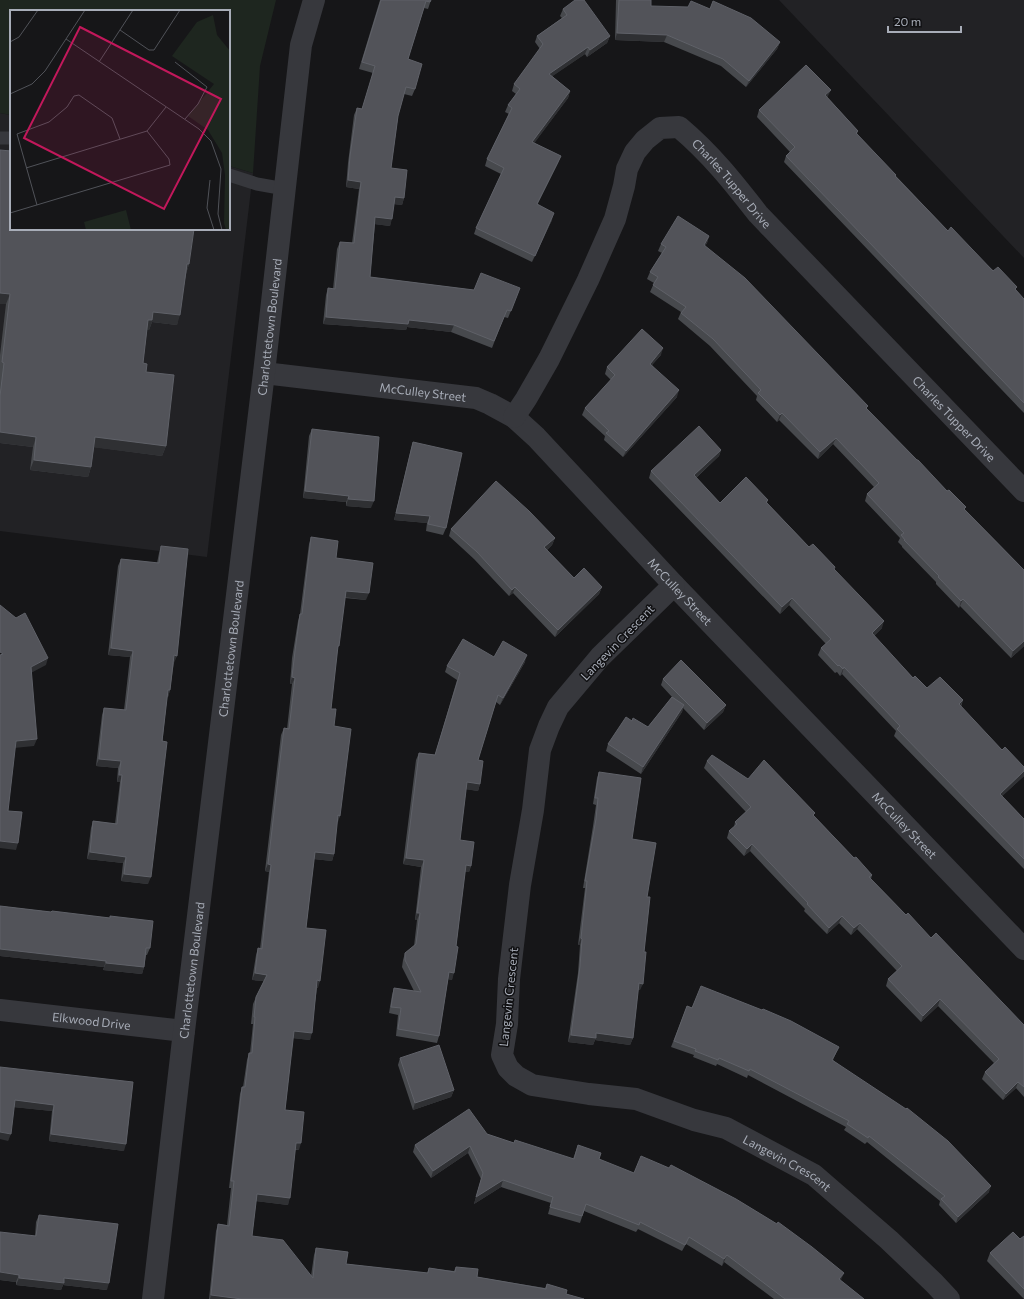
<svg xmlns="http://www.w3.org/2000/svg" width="1024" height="1299" font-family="Commissioner,sans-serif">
	<rect width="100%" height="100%" fill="#161618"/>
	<path fill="#222225" d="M 779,0 L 1024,0 L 1024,258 Z
		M 0,113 L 11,115 L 11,229 L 229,229 L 229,166 L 253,173 L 207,557 L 0,531 Z"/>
	<path fill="#1e261f" d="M 0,0 L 276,0 L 260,66 L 253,173 L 229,166 L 229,11 L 11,11 L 11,115 L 0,113 Z"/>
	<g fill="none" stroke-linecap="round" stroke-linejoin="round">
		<path stroke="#37383d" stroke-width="13" d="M 0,138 L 11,138
			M 229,175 L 257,184 L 285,189"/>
		<g stroke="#37383d" stroke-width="22">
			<path id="s1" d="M 264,373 L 476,398 L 490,404 L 514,417 L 536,437 L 674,585 L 1024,949"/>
			<path id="s2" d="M 514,417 L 526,399 L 549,359 L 588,280 L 615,219 L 624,186 L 627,169 L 635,152 L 645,140 L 660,128 L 679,127 C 711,154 733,182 758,214 L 1024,491"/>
			<path id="s3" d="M 674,585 L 600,657 L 558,707 L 549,726 L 540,750 L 533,810 L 520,885 L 509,979 L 507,1024 L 502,1055 L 508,1068 L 516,1076 L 532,1085 L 589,1094 L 636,1099 L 694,1120 L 726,1128 L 814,1175 L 889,1240 L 934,1283 L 949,1299"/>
			<path id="s4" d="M 0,1010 L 184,1031"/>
			<path id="s5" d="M 153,1299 L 184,1031 L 264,373 L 301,45 L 314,0"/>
		</g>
	</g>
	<path fill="#47494d" d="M 380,0 L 431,0 L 428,9 L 424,8 L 408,59 L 415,89 L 412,96 L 404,94 L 398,116 L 391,168 L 404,198 L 402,205 L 394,204 L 390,226 L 375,224 L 370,277 L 474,290 L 520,288 L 508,318 L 504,317 L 492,348 L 451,332 L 407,327 L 406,330 L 323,324 L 326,295 L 328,288 L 333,289 L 337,249 L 340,242 L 352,243 L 359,189 L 346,187 L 348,163 L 354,115 L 357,108 L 362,109 L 373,73 L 359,69 Z
		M 616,0 L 651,0 L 651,6 L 780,42 L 777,49 L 746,87 L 721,66 L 664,42 L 615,40 Z
		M 563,9 L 610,36 L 607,43 L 587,57 L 585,54 L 552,76 L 570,91 L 568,98 L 534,143 L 561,156 L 558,163 L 537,205 L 552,220 L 532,262 L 474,234 L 476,228 L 501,174 L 485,166 L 487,159 L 509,114 L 505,112 L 508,105 L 516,94 L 512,91 L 514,84 L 540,49 L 535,42 L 537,36 L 562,18 L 560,16 Z
		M 828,96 L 827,97 L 858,131 L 857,134 L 896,176 L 948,231 L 1016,290 L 1024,299 L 1024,413 L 784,162 L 786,156 L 790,152 L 757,117 L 759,110 Z
		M 0,150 L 189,264 L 186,274 L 177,325 L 152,322 L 149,330 L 147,330 L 143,363 L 166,446 L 162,456 L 94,447 L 91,467 L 88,477 L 30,470 L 33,447 L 0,443 L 0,355 L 6,304 L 0,304 Z
		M 709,236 L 707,243 L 705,246 L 867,409 L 1024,570 L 1024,646 L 1011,658 L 960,606 L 959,608 L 936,584 L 936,582 L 902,547 L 902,546 L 898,542 L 900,538 L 865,501 L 867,494 L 874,487 L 833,444 L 818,459 L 779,420 L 777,422 L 756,400 L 757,396 L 710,346 L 678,319 L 681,312 L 650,292 L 654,283 L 647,279 L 650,272 L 662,253 L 658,251 L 661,244 Z
		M 661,355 L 652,365 L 677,397 L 623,457 L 604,440 L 605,436 L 582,415 L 585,408 L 611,380 L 605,374 L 607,367 Z
		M 312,429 L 371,508 L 346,506 L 346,502 L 303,498 L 309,436 Z
		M 413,442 L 446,528 L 443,535 L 426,531 L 427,523 L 394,520 L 411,449 Z
		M 721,450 L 719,456 L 696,478 L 720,503 L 768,500 L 767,503 L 809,547 L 834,570 L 882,628 L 874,636 L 913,678 L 927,688 L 963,700 L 961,707 L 1024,776 L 1002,796 L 1024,819 L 1024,869 L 894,736 L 896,731 L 842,674 L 840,676 L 837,672 L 835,673 L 818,655 L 821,648 L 826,644 L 789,605 L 780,614 L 649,478 L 651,471 Z
		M 451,529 L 555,538 L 552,545 L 547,550 L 574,578 L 602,587 L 599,594 L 555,637 L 513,593 L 509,596 L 474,559 L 449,536 Z
		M 311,537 L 336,558 L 366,600 L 345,598 L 337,652 L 331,709 L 334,726 L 340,816 L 337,822 L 334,854 L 332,861 L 314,859 L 306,928 L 318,988 L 317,988 L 310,1040 L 293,1038 L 285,1110 L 299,1150 L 295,1150 L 288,1205 L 256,1201 L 252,1236 L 311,1276 L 314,1255 L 316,1248 L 346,1264 L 427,1273 L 429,1268 L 454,1271 L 456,1267 L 477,1277 L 545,1288 L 547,1284 L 566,1294 L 584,1299 L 209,1299 L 216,1231 L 218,1224 L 227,1225 L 231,1188 L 229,1188 L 240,1094 L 242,1087 L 243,1087 L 247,1060 L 249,1053 L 250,1053 L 253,1024 L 251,1024 L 253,1004 L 256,997 L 264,981 L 252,980 L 256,955 L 258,948 L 260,949 L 269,872 L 265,871 L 281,735 L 284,728 L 287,729 L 292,684 L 290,684 L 292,658 L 298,621 L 300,614 L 309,544 Z
		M 161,546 L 174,663 L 174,662 L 170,690 L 168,697 L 167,697 L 148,884 L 121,881 L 123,863 L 87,859 L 91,828 L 93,821 L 115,824 L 120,782 L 117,782 L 118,768 L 96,766 L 102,715 L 104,708 L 124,710 L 130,657 L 108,655 L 118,566 L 121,559 L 157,563 L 159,553 Z
		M 494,657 L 525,662 L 500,705 L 496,702 L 478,760 L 480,784 L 478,791 L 466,789 L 460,840 L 471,866 L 469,872 L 465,872 L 452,980 L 448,979 L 439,1036 L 437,1043 L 396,1036 L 398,1015 L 389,1013 L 392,995 L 394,988 L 414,991 L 402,967 L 403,960 L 405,953 L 414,946 L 417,920 L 415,920 L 421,867 L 403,864 L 416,760 L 419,753 L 435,755 L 457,680 L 445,672 L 447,666 Z
		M 663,679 L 726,705 L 723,712 L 704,730 L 683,708 L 682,712 L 641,774 L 606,751 L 608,744 L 632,721 L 648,727 L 672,697 L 661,685 Z
		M 707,761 L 748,779 L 814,816 L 854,858 L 872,875 L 871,879 L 906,915 L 931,938 L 1024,1025 L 1024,1097 L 1016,1088 L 1003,1100 L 982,1079 L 985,1072 L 994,1063 L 938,1006 L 921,1022 L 886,986 L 888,979 L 897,971 L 857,929 L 851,935 L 839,923 L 827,934 L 804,911 L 805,909 L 750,851 L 744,856 L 727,838 L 729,831 L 734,827 L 735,822 L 746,812 L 704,768 Z
		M 599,772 L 632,839 L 647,897 L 644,952 L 640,990 L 638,990 L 633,1038 L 630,1045 L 595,1040 L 593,1045 L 568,1042 L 578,973 L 580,945 L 578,945 L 585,888 L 583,888 L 593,826 L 596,805 L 593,804 L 597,778 Z
		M 0,906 L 51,912 L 110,918 L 110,916 L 150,948 L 147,955 L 146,955 L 144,967 L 142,974 L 103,970 L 104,967 L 0,956 Z
		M 687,1006 L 836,1053 L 833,1060 L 989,1192 L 956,1223 L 939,1205 L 940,1201 L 867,1142 L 865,1144 L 844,1130 L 846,1127 L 748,1075 L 747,1078 L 717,1064 L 716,1066 L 693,1057 L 694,1055 L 671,1047 Z
		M 400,1058 L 454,1090 L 451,1097 L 413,1110 L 398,1065 Z
		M 0,1067 L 124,1151 L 49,1141 L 52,1111 L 14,1107 L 8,1141 Z
		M 487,1134 L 514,1143 L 573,1159 L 578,1145 L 599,1159 L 841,1281 L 864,1299 L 774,1299 L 724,1262 L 722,1266 L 686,1244 L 682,1251 L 638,1229 L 636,1232 L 584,1211 L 580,1223 L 548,1214 L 551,1203 L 501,1187 L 474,1204 L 481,1179 L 468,1153 L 431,1178 L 413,1152 L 415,1145 Z
		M 39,1215 L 107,1290 L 63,1285 L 61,1290 L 16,1285 L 16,1282 L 0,1280 L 35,1236 L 36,1222 Z
		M 1024,1236 L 1024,1299 L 987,1261 L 990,1253 L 1020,1239 Z"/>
	<path fill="#2f3033" d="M 617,33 L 667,35 L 664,42 L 615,40 Z
		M 610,36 L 607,43 L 587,57 L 590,50 Z
		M 780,42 L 777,49 L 746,87 L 749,81 Z
		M 588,47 L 585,54 L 547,80 L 549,74 Z
		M 831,90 L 828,96 L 823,102 L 825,95 Z
		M 570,91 L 568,98 L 530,149 L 532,142 Z
		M 561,156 L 558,163 L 534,211 L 537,204 Z
		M 348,180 L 361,182 L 359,189 L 346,187 Z
		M 395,197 L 404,198 L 402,205 L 392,204 Z
		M 554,213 L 552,220 L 532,262 L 535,256 Z
		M 375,217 L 392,219 L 390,226 L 373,224 Z
		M 709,236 L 707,243 L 701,252 L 704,245 Z
		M 187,264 L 189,264 L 186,274 Z
		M 0,293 L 10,294 L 6,304 L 0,304 Z
		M 153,312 L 180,315 L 177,325 L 152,322 L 149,330 L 144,330 L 148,320 Z
		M 326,317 L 409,320 L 454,325 L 451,332 L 407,327 L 406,330 L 323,324 Z
		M 663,348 L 661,355 L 647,370 L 650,364 Z
		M 679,390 L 677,397 L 623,457 L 626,451 Z
		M 782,413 L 779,420 L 777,422 L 780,415 Z
		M 0,432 L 36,437 L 33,447 L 0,443 Z
		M 95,437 L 166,446 L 162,456 L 91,447 Z
		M 836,438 L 833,444 L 818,459 L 820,452 Z
		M 721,450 L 719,456 L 691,482 L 694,475 Z
		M 34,460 L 91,467 L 88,477 L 30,470 Z
		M 305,491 L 349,496 L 346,502 L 303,498 Z
		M 348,499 L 374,501 L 371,508 L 346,506 Z
		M 396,513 L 430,516 L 427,523 L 394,520 Z
		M 555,538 L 552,545 L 542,554 L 544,547 Z
		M 515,587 L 513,593 L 509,596 L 512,590 Z
		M 602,587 L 599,594 L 555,637 L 558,630 Z
		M 346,591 L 369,593 L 366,600 L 344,597 Z
		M 792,598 L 789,605 L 780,614 L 782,607 Z
		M 963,599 L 960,606 L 959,608 L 961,601 Z
		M 884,621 L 882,628 L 869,640 L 872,633 Z
		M 1024,641 L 1024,646 L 1011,658 L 1013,651 Z
		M 111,648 L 133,651 L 130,657 L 108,655 Z
		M 174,655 L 177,656 L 174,663 L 172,662 Z
		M 527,655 L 525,662 L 500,705 L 503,698 Z
		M 48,658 L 46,665 L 29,674 L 31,667 Z
		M 844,667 L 842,674 L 840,676 L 843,669 Z
		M 292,677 L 295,678 L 292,684 L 290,684 Z
		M 168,690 L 170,690 L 168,697 L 165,697 Z
		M 963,700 L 960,707 L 959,704 Z
		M 684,705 L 682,712 L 641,774 L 643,767 Z
		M 726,705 L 723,712 L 704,730 L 707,723 Z
		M 37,739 L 34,746 L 14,748 L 16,741 Z
		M 99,759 L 121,761 L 118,768 L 96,766 Z
		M 1024,771 L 1024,776 L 997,801 L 1000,794 Z
		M 119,775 L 122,775 L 120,782 L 117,782 Z
		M 467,782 L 480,784 L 478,791 L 464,789 Z
		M 338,815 L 340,816 L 338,822 L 336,822 Z
		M 0,841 L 18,843 L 16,850 L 0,848 Z
		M 752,844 L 750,851 L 744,856 L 747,849 Z
		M 90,852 L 126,857 L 123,863 L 87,859 Z
		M 315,852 L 334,854 L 332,861 L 313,859 Z
		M 406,858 L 424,860 L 421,867 L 403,864 Z
		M 268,864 L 271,865 L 269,872 L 265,871 Z
		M 466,865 L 471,866 L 469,872 L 463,872 Z
		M 124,874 L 151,877 L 148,884 L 121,881 Z
		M 417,913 L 420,913 L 417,920 L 415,920 Z
		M 842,916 L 839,923 L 827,934 L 829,928 Z
		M 860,923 L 857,929 L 851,935 L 854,928 Z
		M 581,938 L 582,939 L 580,945 L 578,945 Z
		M 0,949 L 106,961 L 104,967 L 0,956 Z
		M 106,963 L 144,967 L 142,974 L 103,970 Z
		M 449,972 L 454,973 L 452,980 L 447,979 Z
		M 255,973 L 267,975 L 265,981 L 252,980 Z
		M 317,980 L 320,981 L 318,988 L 315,987 Z
		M 639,983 L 643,984 L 640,990 L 637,990 Z
		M 940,999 L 938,1006 L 921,1022 L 923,1016 Z
		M 294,1031 L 312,1033 L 310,1040 L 292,1038 Z
		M 596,1033 L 633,1038 L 630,1045 L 595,1040 L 593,1045 L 568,1042 L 571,1035 Z
		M 839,1047 L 836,1053 L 830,1066 L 832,1060 Z
		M 1018,1082 L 1016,1088 L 1003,1100 L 1006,1094 Z
		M 454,1090 L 451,1097 L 413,1110 L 415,1103 Z
		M 15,1100 L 54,1105 L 52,1111 L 12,1107 Z
		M 0,1132 L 11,1134 L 8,1141 L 0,1139 Z
		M 51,1134 L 126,1144 L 124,1151 L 49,1141 Z
		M 296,1143 L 301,1143 L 299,1150 L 294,1149 Z
		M 470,1146 L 468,1153 L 431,1178 L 433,1171 Z
		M 503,1180 L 501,1187 L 474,1204 L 476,1197 Z
		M 991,1186 L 989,1192 L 956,1223 L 958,1217 Z
		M 257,1194 L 290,1198 L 288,1205 L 255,1201 Z
		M 727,1255 L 724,1262 L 722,1266 L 724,1259 Z
		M 0,1272 L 19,1275 L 16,1282 L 0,1280 Z
		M 844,1273 L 841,1280 L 837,1286 L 839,1279 Z
		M 19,1278 L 64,1278 L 109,1283 L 107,1290 L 63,1285 L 61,1290 L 16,1285 Z
		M 211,1295 L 242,1299 L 210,1299 Z"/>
	<path fill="#525359" stroke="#5f6168" d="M 381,0 L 431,0 L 430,2 L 426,1 L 408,59 L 422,64 L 415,89 L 406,87 L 398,116 L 391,168 L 407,170 L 404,198 L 395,197 L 392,219 L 375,217 L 370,277 L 474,290 L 481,273 L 520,288 L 511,311 L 507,310 L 494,341 L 454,325 L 409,320 L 408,324 L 326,317 L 328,288 L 335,289 L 340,242 L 354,243 L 361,182 L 348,180 L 350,156 L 357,108 L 362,109 L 375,66 L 362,62 Z
		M 575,0 L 584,0 L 610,36 L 590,50 L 588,47 L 549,74 L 570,91 L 532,142 L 561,156 L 537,204 L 554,213 L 535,256 L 476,228 L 504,168 L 487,159 L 512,108 L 508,105 L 520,89 L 514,84 L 543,44 L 537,36 L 567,15 L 563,9 Z
		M 619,0 L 651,0 L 651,6 L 688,7 L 691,1 L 710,9 L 713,1 L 751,18 L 780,42 L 749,81 L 723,59 L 667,35 L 617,33 Z
		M 806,65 L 831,90 L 825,95 L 858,131 L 856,133 L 896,175 L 895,176 L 948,231 L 951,227 L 993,271 L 998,267 L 1017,287 L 1015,289 L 1024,299 L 1024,403 L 786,156 L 795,147 L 759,110 Z
		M 0,150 L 11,151 L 11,229 L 194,229 L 189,264 L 187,264 L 180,315 L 153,312 L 152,320 L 148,320 L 143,363 L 147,364 L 146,372 L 174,375 L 166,446 L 95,437 L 91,467 L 34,460 L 36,437 L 0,432 L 0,396 L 4,363 L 2,362 L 10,294 L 0,293 Z
		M 678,216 L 709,236 L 704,245 L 745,278 L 868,406 L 866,408 L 917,460 L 918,460 L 947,491 L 949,490 L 966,507 L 964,509 L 1024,570 L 1024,641 L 1013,651 L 963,599 L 961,601 L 938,577 L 939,576 L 904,540 L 905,540 L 901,535 L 904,533 L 867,494 L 879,483 L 836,438 L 820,452 L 782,413 L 780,415 L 758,393 L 761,390 L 713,339 L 681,313 L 686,307 L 653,285 L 658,277 L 650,272 L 666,247 L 661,244 Z
		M 642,329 L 663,348 L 650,364 L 679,390 L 626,451 L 606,433 L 609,431 L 585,408 L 615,375 L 607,367 Z
		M 699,426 L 721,450 L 694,475 L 720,503 L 746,477 L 768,500 L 766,502 L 809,547 L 813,544 L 835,567 L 834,569 L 884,621 L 872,633 L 913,678 L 915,676 L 927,688 L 940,677 L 963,700 L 959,704 L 1002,750 L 1005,747 L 1024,767 L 1024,771 L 1000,794 L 1024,819 L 1024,859 L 897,729 L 900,726 L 844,667 L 843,669 L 839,665 L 838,666 L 821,648 L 831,639 L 792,598 L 782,607 L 651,471 Z
		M 312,429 L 379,437 L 374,501 L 348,499 L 349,496 L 305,491 Z
		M 413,442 L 462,453 L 446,528 L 428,524 L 430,516 L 396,513 Z
		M 496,481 L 529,511 L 555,538 L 544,547 L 574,578 L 584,568 L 602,587 L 558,630 L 515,587 L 512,590 L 477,552 L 451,529 Z
		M 311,537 L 338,541 L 336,558 L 373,563 L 369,593 L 346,591 L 339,646 L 338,646 L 331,709 L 336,709 L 334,726 L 351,729 L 340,816 L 338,815 L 334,854 L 315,852 L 306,928 L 326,930 L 320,981 L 317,980 L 312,1033 L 294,1031 L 285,1110 L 304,1112 L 301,1143 L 296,1143 L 290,1198 L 257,1194 L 252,1236 L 283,1240 L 313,1278 L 316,1248 L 348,1252 L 346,1264 L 428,1273 L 429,1268 L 455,1272 L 456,1267 L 478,1269 L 477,1277 L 546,1289 L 547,1284 L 567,1290 L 566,1294 L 584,1299 L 242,1299 L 211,1295 L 218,1224 L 229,1226 L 234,1181 L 231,1181 L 242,1087 L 245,1087 L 249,1053 L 252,1053 L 255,1017 L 254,1017 L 256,997 L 267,975 L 255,973 L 258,948 L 262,949 L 271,865 L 268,864 L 281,752 L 284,728 L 289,729 L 295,678 L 292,677 L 295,651 L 300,614 L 302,614 Z
		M 161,546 L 188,549 L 177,656 L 174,655 L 170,690 L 168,690 L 162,741 L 167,742 L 151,877 L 124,874 L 126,857 L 90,852 L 93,821 L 117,824 L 122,775 L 119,775 L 121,761 L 99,759 L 104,708 L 126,710 L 133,651 L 111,648 L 121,559 L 159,563 Z
		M 0,605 L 16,618 L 25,613 L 48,658 L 31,667 L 37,739 L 16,741 L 8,811 L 22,812 L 18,843 L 0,841 L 0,655 L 3,654 L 0,652 Z
		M 463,639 L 494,657 L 503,641 L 527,655 L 503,698 L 498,695 L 478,760 L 483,761 L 480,784 L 467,782 L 460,840 L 474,842 L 471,866 L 466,865 L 456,946 L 458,947 L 454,973 L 449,972 L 439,1036 L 398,1029 L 401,1008 L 391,1007 L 394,988 L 421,992 L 405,960 L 405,953 L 416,944 L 420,913 L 417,913 L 424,860 L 406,858 L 419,753 L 435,755 L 460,673 L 447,666 Z
		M 681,660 L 726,705 L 707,723 L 663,679 Z
		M 672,697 L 684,705 L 643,767 L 608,744 L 626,717 L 632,721 L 633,718 L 648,727 Z
		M 712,755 L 748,779 L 764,760 L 815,813 L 813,815 L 854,858 L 856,857 L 872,875 L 869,877 L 906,915 L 908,913 L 931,938 L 936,933 L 1024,1025 L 1024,1087 L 1018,1082 L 1006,1094 L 985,1072 L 999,1059 L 940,999 L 923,1016 L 888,979 L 902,966 L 860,923 L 854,928 L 842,916 L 829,928 L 807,904 L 808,903 L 752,844 L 747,849 L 729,831 L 737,824 L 735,822 L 751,807 L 707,761 Z
		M 599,772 L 641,778 L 632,839 L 656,843 L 647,897 L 650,897 L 644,952 L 646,952 L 643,984 L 639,983 L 633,1038 L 596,1033 L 596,1038 L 571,1035 L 580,966 L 582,939 L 581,938 L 587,881 L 585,881 L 596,819 L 598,798 L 595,798 Z
		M 0,906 L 51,912 L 52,911 L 110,918 L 110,916 L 153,921 L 150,948 L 146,948 L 144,967 L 106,963 L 106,961 L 0,949 Z
		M 701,986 L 762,1010 L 763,1009 L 791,1021 L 839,1047 L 832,1060 L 906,1109 L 907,1108 L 948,1141 L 991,1186 L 958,1217 L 941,1199 L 945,1196 L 869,1136 L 868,1138 L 847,1124 L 849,1121 L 750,1069 L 749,1071 L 719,1058 L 718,1060 L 695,1051 L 696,1049 L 674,1041 L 687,1006 L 692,1008 Z
		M 439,1045 L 454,1090 L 415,1103 L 400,1058 Z
		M 0,1067 L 133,1082 L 126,1144 L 51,1134 L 54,1105 L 15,1100 L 11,1134 L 0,1132 Z
		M 469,1109 L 487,1134 L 514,1143 L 515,1140 L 574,1159 L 578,1145 L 601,1153 L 599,1159 L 634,1173 L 641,1156 L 669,1168 L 671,1165 L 736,1199 L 777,1224 L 778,1222 L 812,1247 L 844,1273 L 839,1279 L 864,1299 L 785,1299 L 727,1255 L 724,1259 L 689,1237 L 685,1245 L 640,1222 L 639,1225 L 586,1204 L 582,1216 L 550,1207 L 553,1197 L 503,1180 L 476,1197 L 483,1173 L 470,1146 L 433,1171 L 415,1145 Z
		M 39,1215 L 118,1224 L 109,1283 L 64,1278 L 64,1283 L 19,1278 L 19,1275 L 0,1272 L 0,1232 L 36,1236 Z
		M 1013,1232 L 1020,1239 L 1024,1236 L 1024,1289 L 990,1253 Z"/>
	<g text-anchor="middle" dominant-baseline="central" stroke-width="3" stroke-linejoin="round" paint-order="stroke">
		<g font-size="12" fill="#a8adb8" stroke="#111113">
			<text stroke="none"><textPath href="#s2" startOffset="424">Charles Tupper Drive</textPath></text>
			<text stroke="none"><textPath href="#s5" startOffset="979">Charlottetown Boulevard</textPath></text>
			<text stroke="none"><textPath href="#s1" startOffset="160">McCulley Street</textPath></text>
			<text stroke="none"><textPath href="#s2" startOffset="748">Charles Tupper Drive</textPath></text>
			<text stroke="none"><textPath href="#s1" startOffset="497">McCulley Street</textPath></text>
			<text transform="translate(617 642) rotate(-46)">Langevin Crescent</text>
			<text stroke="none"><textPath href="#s5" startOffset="655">Charlottetown Boulevard</textPath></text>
			<text stroke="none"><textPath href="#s1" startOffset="821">McCulley Street</textPath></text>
			<text stroke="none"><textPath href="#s5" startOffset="331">Charlottetown Boulevard</textPath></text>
			<text transform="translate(508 997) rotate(-84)">Langevin Crescent</text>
			<text stroke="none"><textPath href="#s4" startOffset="92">Elkwood Drive</textPath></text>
			<text stroke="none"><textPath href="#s3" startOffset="837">Langevin Crescent</textPath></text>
		</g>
	</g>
	<g transform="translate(10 10)">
		<rect width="220" height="220" fill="#161618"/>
		<path d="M 203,5 L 207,25 L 220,41 L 220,220 L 216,220 L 214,213 L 215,165 L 212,143 L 198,120 L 178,106 L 204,74 L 162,46 L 187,12 ZM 116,200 L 121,220 L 76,220 L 74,212 Z" fill="#1e261f"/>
		<path fill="none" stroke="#505258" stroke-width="1" d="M 110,20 L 139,40 L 144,40 L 170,0M 56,29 L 189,119 L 201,131 L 211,159 L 208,204 L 212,220M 0,32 L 9,27 L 28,0M 89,52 L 123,0M 165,52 L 197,77 L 188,94 L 175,109M 0,84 L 22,74 L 35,61 L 75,0M 16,158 L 137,121 L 156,97M 200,170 L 197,198 L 204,220M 27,195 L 7,124 L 39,112 L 57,97 L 64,86 L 69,85 L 102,108 L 110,129M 0,203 L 160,155 L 159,149 L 137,121"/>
		<path fill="#c2185b" fill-opacity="0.15" stroke="#c2185b" stroke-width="2" d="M 70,17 L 211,89 L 154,199 L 14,128 Z"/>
		<rect width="220" height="220" fill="none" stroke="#a8adb8" stroke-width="2"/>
	</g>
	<path d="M888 26v6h73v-6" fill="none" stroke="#a8adb8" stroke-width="2"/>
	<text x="894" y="26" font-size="12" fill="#a8adb8" stroke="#111113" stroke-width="3" paint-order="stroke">20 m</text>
</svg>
